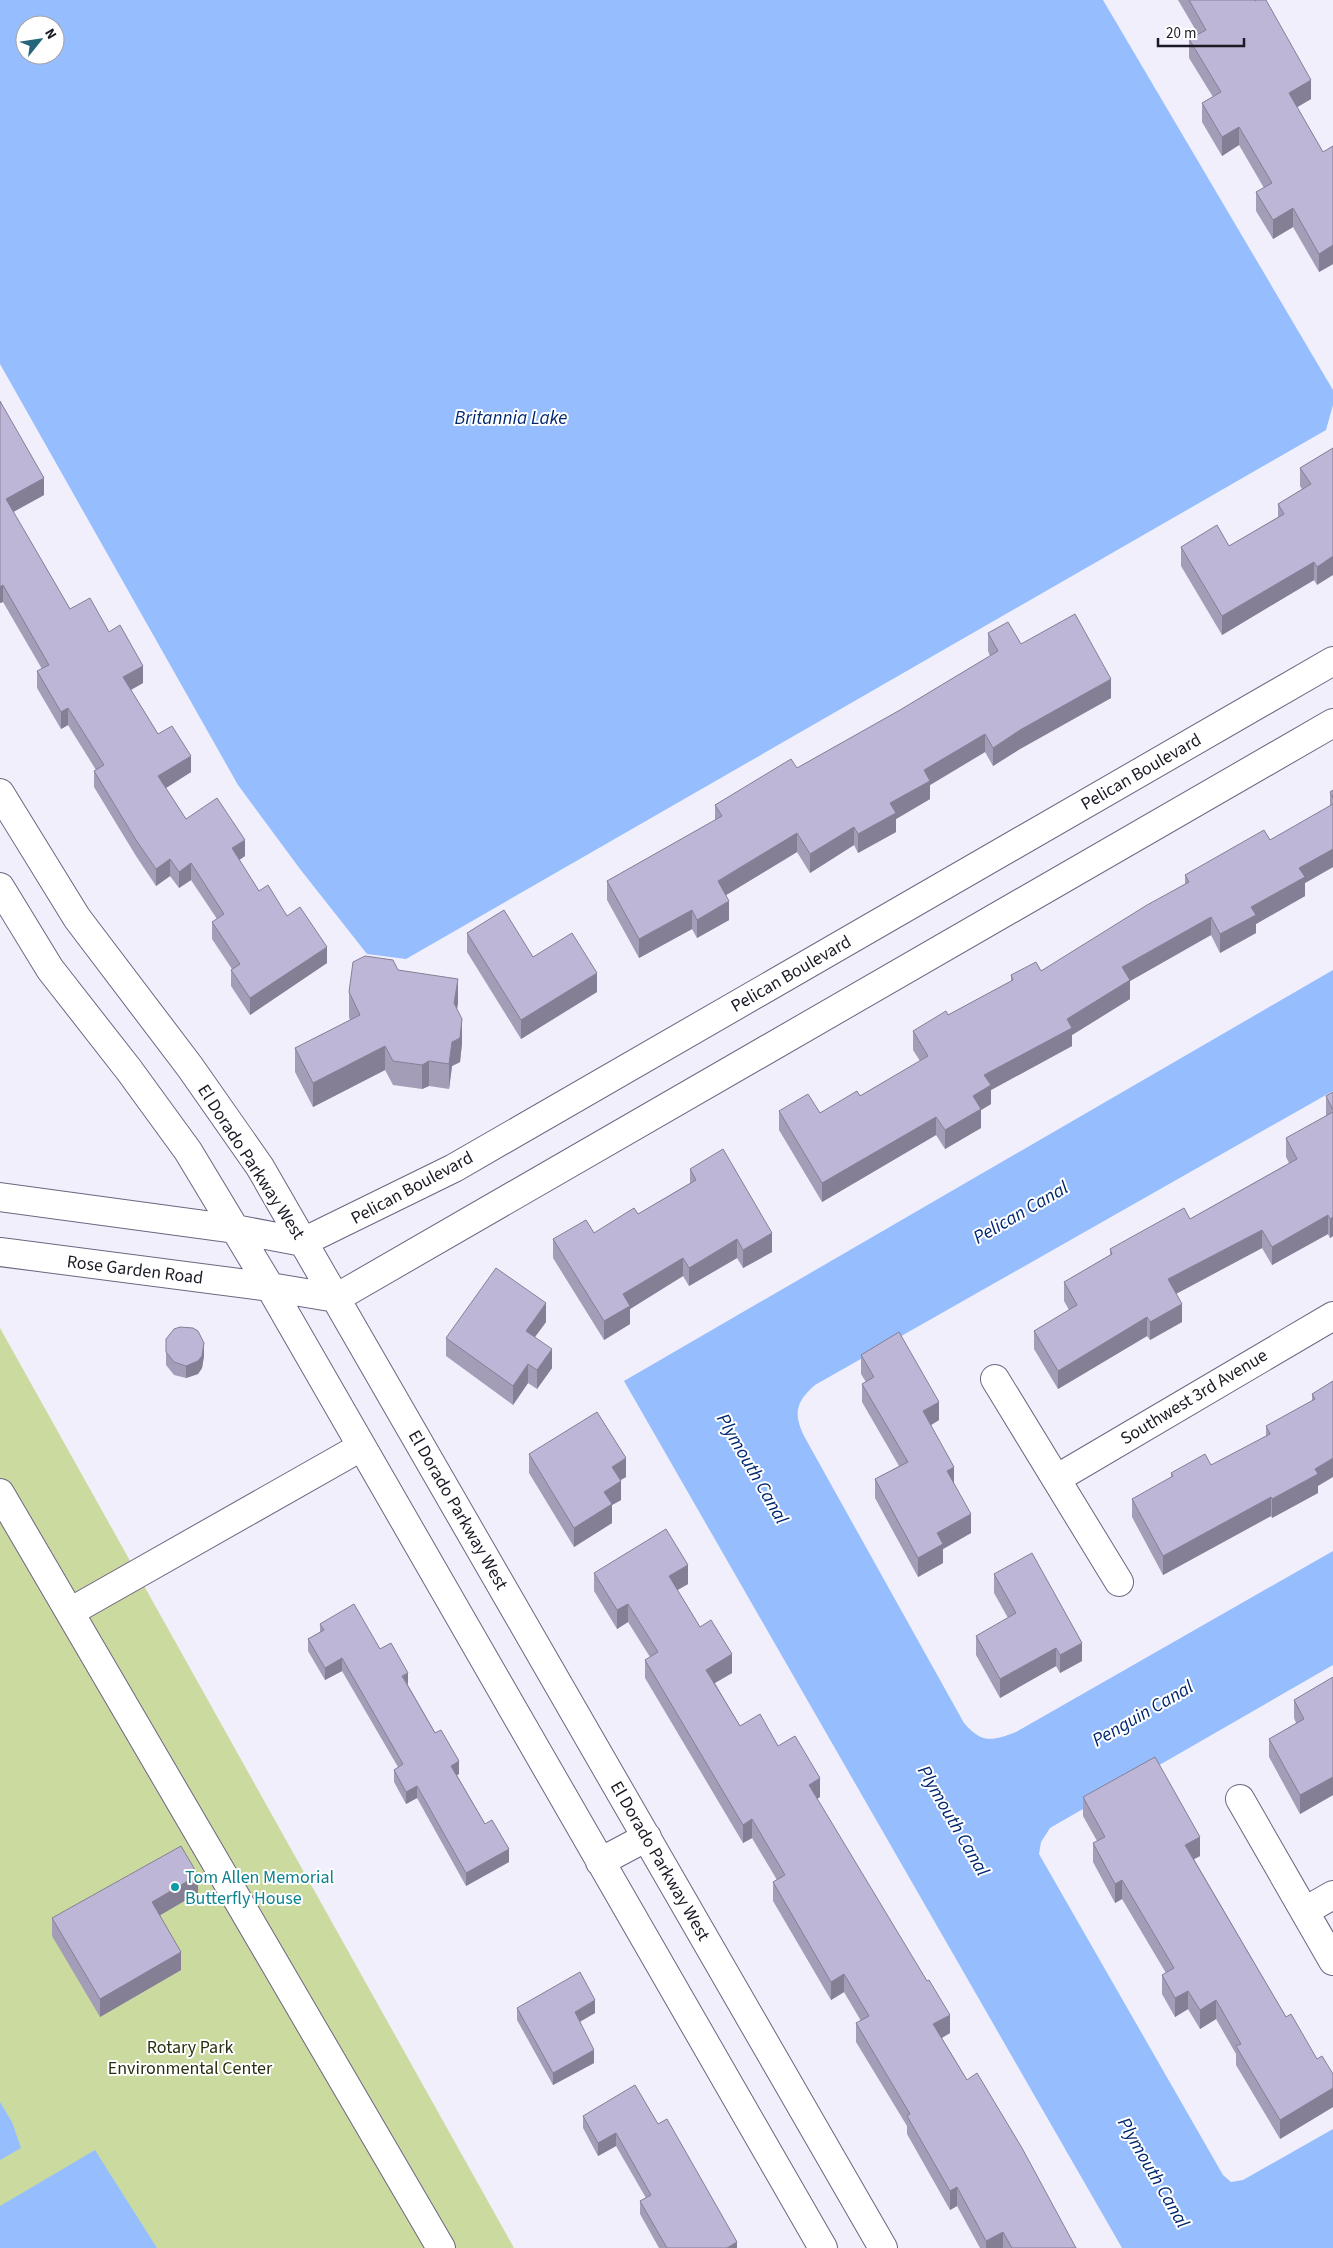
<svg xmlns="http://www.w3.org/2000/svg" width="1333" height="2248" font-family="'Source Sans 3',sans-serif">
	<rect width="100%" height="100%" fill="#f2effc"/>
	<path fill="#cbdba0" d="M 0,1328 L 514,2248 L 0,2248 Z"/>
	<path fill="#96beff" fill-rule="evenodd" d="M 0,0 L 1103,0 L 1333,390 L 1333,405 L 1326,430 L 406,959 L 367,954 L 300,869 L 238,785 L 0,364 ZM 25,25 L 55,25 L 55,55 L 25,55 Z
		M 1333,970 L 1333,1091 L 815,1385 C 796,1402 793,1413 804,1436 L 964,1723 C 982,1744 992,1741 1016,1732 L 1333,1551 L 1333,1665 L 1050,1828 L 1041,1842 L 1039,1854 L 1223,2175 L 1231,2182 L 1243,2180 L 1333,2129 L 1333,2248 L 1122,2248 L 624,1381 Z
		M 0,2102 L 12,2122 L 21,2148 L 0,2160 Z
		M 95,2150 L 157,2248 L 0,2248 L 0,2206 Z"/>
	<g fill="none" stroke-linecap="round" stroke-linejoin="round">
		<defs>
			<path id="minor" d="M 0,793 L 77,918 L 190,1067 L 260,1167 L 883,2248
				M 0,887 L 50,969 L 129,1070 L 188,1151 L 270,1287 L 823,2248
				M 0,1197 L 235,1229 L 303,1242 L 454,1168 L 1333,661
				M 0,1252 L 270,1287 L 336,1298 L 1333,723
				M 995,1379 L 1119,1582
				M 1056,1479 L 1333,1316
				M 0,1493 L 441,2248
				M 70,1612 L 361,1447
				M 1240,1799 L 1333,1961
				M 600,1862 L 647,1837
				M 1305,1911 L 1333,1895"/>
		</defs>
		<use href="#minor" stroke="#6d6581" stroke-width="30"/>
		<use href="#minor" stroke="#fff" stroke-width="28"/>
	</g>
	<path fill="#a39db8" d="M 1178,0 L 1255,0 L 1311,99 L 1297,107 L 1323,152 L 1333,146 L 1333,264 L 1319,272 L 1293,227 L 1273,239 L 1256,211 L 1256,192 L 1264,188 L 1239,145 L 1222,156 L 1202,122 L 1202,103 L 1213,97 L 1189,58 L 1189,39 L 1198,34 Z
		M 0,401 L 44,495 L 13,512 L 70,609 L 109,632 L 143,683 L 131,690 L 158,734 L 191,772 L 166,788 L 186,819 L 245,856 L 239,860 L 259,891 L 287,916 L 327,963 L 250,1015 L 231,986 L 231,970 L 232,969 L 212,939 L 212,922 L 217,919 L 191,880 L 179,888 L 170,876 L 156,886 L 136,856 L 94,787 L 94,771 L 96,770 L 68,725 L 61,729 L 37,688 L 37,671 L 42,669 L 3,602 L 0,603 Z
		M 1333,448 L 1317,585 L 1314,580 L 1222,635 L 1181,566 L 1181,547 L 1229,546 L 1278,517 L 1278,504 L 1302,489 L 1300,486 L 1300,468 Z
		M 988,633 L 1021,644 L 1111,698 L 1020,749 L 993,766 L 985,752 L 930,785 L 930,799 L 896,819 L 896,832 L 858,853 L 854,845 L 810,873 L 797,852 L 726,895 L 729,920 L 697,938 L 692,929 L 639,958 L 607,900 L 607,881 L 715,820 L 715,805 L 797,768 L 900,710 L 990,656 L 988,651 Z
		M 1333,790 L 1333,867 L 1305,883 L 1305,896 L 1256,924 L 1256,933 L 1220,953 L 1211,935 L 1130,981 L 1130,999 L 1072,1035 L 1072,1046 L 991,1090 L 991,1104 L 981,1110 L 981,1128 L 945,1149 L 936,1135 L 822,1202 L 779,1130 L 779,1111 L 820,1113 L 860,1096 L 920,1061 L 913,1050 L 913,1031 L 948,1015 L 1011,981 L 1011,975 L 1041,971 L 1185,884 L 1185,875 L 1270,840 L 1330,806 L 1330,792 Z
		M 467,933 L 533,957 L 597,992 L 521,1039 L 467,952 Z
		M 398,970 L 458,1003 L 457,1009 L 462,1043 L 460,1062 L 452,1066 L 449,1089 L 429,1086 L 422,1089 L 393,1085 L 385,1070 L 313,1107 L 295,1072 L 295,1048 L 350,1020 L 349,1017 L 349,992 Z
		M 1333,1092 L 1333,1236 L 1330,1238 L 1328,1234 L 1272,1265 L 1262,1248 L 1176,1294 L 1182,1322 L 1150,1340 L 1147,1336 L 1058,1389 L 1034,1349 L 1034,1331 L 1069,1310 L 1064,1301 L 1064,1282 L 1110,1255 L 1110,1249 L 1190,1219 L 1289,1163 L 1286,1157 L 1286,1138 L 1326,1116 L 1326,1096 Z
		M 690,1169 L 772,1252 L 743,1268 L 737,1258 L 689,1286 L 683,1276 L 630,1309 L 630,1324 L 604,1340 L 553,1258 L 553,1239 L 594,1233 L 638,1214 L 690,1183 Z
		M 546,1322 L 535,1337 L 552,1368 L 537,1389 L 528,1383 L 513,1405 L 446,1356 L 446,1338 Z
		M 166,1339 L 204,1356 L 202,1368 L 198,1374 L 186,1378 L 174,1375 L 166,1365 Z
		M 861,1355 L 939,1420 L 931,1425 L 954,1484 L 971,1533 L 943,1549 L 943,1563 L 918,1577 L 875,1498 L 875,1479 L 899,1466 L 862,1402 L 862,1384 L 866,1382 L 861,1374 Z
		M 1333,1381 L 1318,1486 L 1318,1493 L 1272,1518 L 1271,1516 L 1163,1575 L 1132,1517 L 1132,1499 L 1171,1478 L 1171,1473 L 1211,1465 L 1266,1436 L 1266,1426 L 1312,1401 L 1312,1394 Z
		M 529,1454 L 626,1477 L 620,1480 L 621,1500 L 612,1505 L 612,1523 L 574,1547 L 529,1473 Z
		M 594,1573 L 688,1584 L 677,1590 L 700,1627 L 732,1673 L 715,1683 L 740,1726 L 778,1746 L 820,1797 L 817,1799 L 950,2033 L 942,2038 L 967,2080 L 1076,2248 L 980,2248 L 957,2206 L 950,2210 L 907,2134 L 907,2126 L 856,2042 L 856,2023 L 861,2021 L 844,1992 L 831,2000 L 773,1901 L 773,1882 L 777,1880 L 752,1838 L 743,1843 L 645,1678 L 645,1660 L 650,1657 L 628,1622 L 617,1629 L 594,1591 Z
		M 994,1574 L 1082,1661 L 1060,1673 L 1056,1666 L 1000,1698 L 976,1655 L 976,1636 L 1008,1618 L 994,1593 Z
		M 320,1624 L 380,1649 L 408,1685 L 459,1774 L 457,1775 L 485,1824 L 509,1862 L 466,1886 L 417,1798 L 406,1804 L 394,1782 L 394,1770 L 398,1767 L 342,1671 L 325,1680 L 308,1651 L 308,1639 L 320,1632 Z
		M 1333,1677 L 1333,1795 L 1300,1814 L 1269,1757 L 1269,1739 L 1296,1723 L 1294,1718 L 1294,1700 Z
		M 1083,1797 L 1200,1856 L 1194,1859 L 1286,2017 L 1333,2088 L 1333,2107 L 1280,2139 L 1236,2065 L 1236,2054 L 1216,2019 L 1200,2029 L 1188,2009 L 1175,2017 L 1162,1994 L 1162,1975 L 1166,1973 L 1122,1899 L 1115,1903 L 1093,1862 L 1093,1843 L 1097,1841 L 1083,1816 Z
		M 198,1893 L 160,1915 L 181,1970 L 100,2017 L 52,1936 L 52,1918 Z
		M 517,2008 L 595,2013 L 580,2022 L 594,2063 L 553,2085 L 517,2020 Z
		M 583,2116 L 658,2124 L 737,2248 L 659,2248 L 640,2214 L 640,2201 L 646,2198 L 616,2146 L 598,2156 L 583,2128 Z"/>
	<path fill="#857f96" d="M 1311,80 L 1311,99 L 1289,112 L 1289,93 Z
		M 1239,127 L 1239,145 L 1222,156 L 1222,137 Z
		M 1293,208 L 1293,227 L 1273,239 L 1273,220 Z
		M 1333,245 L 1333,264 L 1319,272 L 1319,254 Z
		M 44,478 L 44,495 L 6,516 L 6,499 Z
		M 1333,556 L 1333,575 L 1317,585 L 1317,567 Z
		M 1314,562 L 1314,580 L 1222,635 L 1222,616 Z
		M 3,585 L 3,602 L 0,603 L 0,587 Z
		M 143,666 L 143,683 L 123,694 L 123,677 Z
		M 1111,679 L 1111,698 L 1020,749 L 993,766 L 993,748 L 1020,730 Z
		M 68,708 L 68,725 L 61,729 L 61,712 Z
		M 985,734 L 985,752 L 930,785 L 930,799 L 896,819 L 896,832 L 858,853 L 858,834 L 924,770 Z
		M 191,756 L 191,772 L 158,793 L 158,776 Z
		M 854,827 L 854,845 L 810,873 L 810,854 Z
		M 797,833 L 797,852 L 718,900 L 718,881 Z
		M 245,840 L 245,856 L 232,865 L 232,848 Z
		M 1333,849 L 1333,867 L 1305,883 L 1305,896 L 1256,924 L 1256,933 L 1220,953 L 1220,934 L 1251,907 L 1299,868 Z
		M 170,859 L 170,876 L 156,886 L 156,869 Z
		M 191,863 L 191,880 L 179,888 L 179,872 Z
		M 729,901 L 729,920 L 697,938 L 697,920 Z
		M 692,910 L 692,929 L 639,958 L 639,939 Z
		M 1211,917 L 1211,935 L 1130,981 L 1130,999 L 1072,1035 L 1072,1046 L 991,1090 L 991,1104 L 981,1110 L 981,1128 L 945,1149 L 945,1130 L 973,1096 L 984,1075 L 1067,1019 L 1122,967 Z
		M 327,947 L 327,963 L 250,1015 L 250,998 Z
		M 597,973 L 597,992 L 521,1039 L 521,1020 Z
		M 458,979 L 458,1003 L 454,1027 L 454,1003 Z
		M 462,1019 L 462,1043 L 460,1062 L 452,1066 L 449,1089 L 449,1064 L 452,1042 Z
		M 385,1046 L 385,1070 L 313,1107 L 313,1083 Z
		M 429,1061 L 429,1086 L 422,1089 L 422,1065 Z
		M 936,1117 L 936,1135 L 822,1202 L 822,1183 Z
		M 1328,1215 L 1328,1234 L 1272,1265 L 1272,1247 Z
		M 1333,1217 L 1333,1236 L 1330,1238 L 1330,1219 Z
		M 1262,1230 L 1262,1248 L 1168,1298 L 1168,1279 Z
		M 772,1233 L 772,1252 L 743,1268 L 743,1250 Z
		M 737,1239 L 737,1258 L 689,1286 L 689,1268 Z
		M 683,1258 L 683,1276 L 630,1309 L 630,1324 L 604,1340 L 604,1321 L 623,1294 Z
		M 546,1303 L 546,1322 L 526,1349 L 526,1331 Z
		M 1182,1304 L 1182,1322 L 1150,1340 L 1150,1322 Z
		M 1147,1317 L 1147,1336 L 1058,1389 L 1058,1371 Z
		M 204,1343 L 204,1356 L 202,1368 L 198,1374 L 186,1378 L 186,1366 Z
		M 552,1349 L 552,1368 L 537,1389 L 537,1370 Z
		M 528,1364 L 528,1383 L 513,1405 L 513,1386 Z
		M 939,1402 L 939,1420 L 923,1430 L 923,1411 Z
		M 626,1458 L 626,1477 L 612,1485 L 612,1467 Z
		M 1333,1458 L 1333,1477 L 1318,1486 L 1318,1493 L 1272,1518 L 1272,1499 L 1315,1469 Z
		M 954,1467 L 954,1485 L 947,1471 Z
		M 621,1481 L 621,1500 L 612,1505 L 612,1523 L 574,1547 L 574,1528 L 604,1492 Z
		M 1271,1497 L 1271,1516 L 1163,1575 L 1163,1556 Z
		M 971,1514 L 971,1533 L 943,1549 L 943,1563 L 918,1577 L 918,1558 L 937,1533 Z
		M 688,1565 L 688,1584 L 669,1595 L 669,1576 Z
		M 628,1604 L 628,1622 L 617,1629 L 617,1610 Z
		M 1082,1643 L 1082,1661 L 1060,1673 L 1060,1655 Z
		M 1056,1648 L 1056,1666 L 1000,1698 L 1000,1679 Z
		M 732,1654 L 732,1673 L 706,1688 L 706,1670 Z
		M 342,1658 L 342,1671 L 325,1680 L 325,1668 Z
		M 408,1673 L 408,1685 L 402,1676 Z
		M 459,1761 L 459,1774 L 451,1778 L 451,1766 Z
		M 1333,1777 L 1333,1795 L 1300,1814 L 1300,1795 Z
		M 820,1778 L 820,1797 L 809,1804 L 809,1785 Z
		M 417,1786 L 417,1798 L 406,1804 L 406,1792 Z
		M 752,1819 L 752,1838 L 743,1843 L 743,1825 Z
		M 1200,1837 L 1200,1856 L 1185,1864 L 1185,1845 Z
		M 509,1849 L 509,1862 L 466,1886 L 466,1873 Z
		M 198,1875 L 198,1893 L 152,1920 L 152,1902 Z
		M 1122,1880 L 1122,1899 L 1115,1903 L 1115,1884 Z
		M 181,1952 L 181,1970 L 100,2017 L 100,1999 Z
		M 844,1974 L 844,1992 L 831,2000 L 831,1982 Z
		M 1188,1991 L 1188,2009 L 1175,2017 L 1175,1998 Z
		M 595,2000 L 595,2013 L 575,2024 L 575,2012 Z
		M 1216,2000 L 1216,2019 L 1200,2029 L 1200,2010 Z
		M 950,2015 L 950,2033 L 933,2043 L 933,2024 Z
		M 594,2050 L 594,2063 L 553,2085 L 553,2073 Z
		M 1333,2088 L 1333,2107 L 1280,2139 L 1280,2120 Z
		M 616,2133 L 616,2146 L 598,2156 L 598,2143 Z
		M 957,2187 L 957,2206 L 950,2210 L 950,2191 Z
		M 1003,2232 L 1003,2248 L 986,2248 L 986,2241 Z
		M 737,2242 L 737,2248 L 727,2248 Z"/>
	<path fill="#beb6d6" stroke="#857f96" d="M 1189,0 L 1255,0 L 1255,1 L 1257,0 L 1266,0 L 1311,80 L 1289,93 L 1323,152 L 1333,146 L 1333,245 L 1319,254 L 1293,208 L 1273,220 L 1256,192 L 1272,183 L 1239,127 L 1222,137 L 1202,103 L 1221,92 L 1189,39 L 1206,30 Z
		M 0,401 L 44,478 L 6,499 L 70,609 L 90,598 L 109,632 L 120,625 L 143,666 L 123,677 L 158,734 L 172,726 L 191,756 L 158,776 L 186,819 L 217,798 L 245,840 L 232,848 L 259,891 L 268,885 L 287,916 L 300,907 L 327,947 L 250,998 L 231,970 L 240,964 L 212,922 L 224,914 L 191,863 L 179,872 L 170,859 L 156,869 L 136,840 L 94,771 L 104,765 L 68,708 L 61,712 L 37,671 L 49,665 L 3,585 L 0,587 Z
		M 1333,448 L 1333,556 L 1317,567 L 1314,562 L 1222,616 L 1181,547 L 1217,525 L 1229,546 L 1284,514 L 1278,504 L 1311,484 L 1300,468 Z
		M 1075,614 L 1111,679 L 1020,730 L 993,748 L 985,734 L 924,770 L 930,781 L 890,803 L 896,813 L 858,834 L 854,827 L 810,854 L 797,833 L 718,881 L 729,901 L 697,920 L 692,910 L 639,939 L 607,881 L 722,816 L 715,805 L 791,759 L 797,768 L 900,710 L 998,651 L 988,633 L 1008,622 L 1021,644 Z
		M 1333,790 L 1333,798 L 1330,792 Z
		M 1333,804 L 1333,849 L 1299,868 L 1305,877 L 1251,907 L 1256,915 L 1220,934 L 1211,917 L 1122,967 L 1130,980 L 1067,1019 L 1072,1028 L 984,1075 L 991,1085 L 973,1096 L 981,1109 L 945,1130 L 936,1117 L 822,1183 L 779,1111 L 808,1094 L 820,1113 L 857,1091 L 860,1096 L 928,1056 L 913,1031 L 946,1011 L 948,1015 L 1013,980 L 1011,975 L 1036,962 L 1041,971 L 1147,905 L 1189,882 L 1185,875 L 1264,830 L 1270,840 Z
		M 504,910 L 533,957 L 572,933 L 597,973 L 521,1020 L 467,933 Z
		M 365,956 L 393,960 L 398,970 L 458,979 L 454,1003 L 462,1019 L 460,1038 L 452,1042 L 449,1064 L 429,1061 L 422,1065 L 393,1061 L 385,1046 L 313,1083 L 295,1048 L 360,1015 L 349,992 L 353,962 Z
		M 1333,1092 L 1333,1110 L 1326,1096 Z
		M 1333,1112 L 1333,1217 L 1330,1219 L 1328,1215 L 1272,1247 L 1262,1230 L 1168,1279 L 1182,1304 L 1150,1322 L 1147,1317 L 1058,1371 L 1034,1331 L 1077,1305 L 1064,1282 L 1112,1254 L 1110,1249 L 1184,1208 L 1190,1219 L 1297,1159 L 1286,1138 Z
		M 723,1149 L 772,1233 L 743,1250 L 737,1239 L 689,1268 L 683,1258 L 623,1294 L 630,1306 L 604,1321 L 553,1239 L 586,1220 L 594,1233 L 634,1208 L 638,1214 L 696,1180 L 690,1169 Z
		M 496,1268 L 546,1303 L 526,1331 L 552,1349 L 537,1370 L 528,1364 L 513,1386 L 446,1338 Z
		M 180,1327 L 193,1328 L 198,1331 L 204,1343 L 202,1356 L 198,1361 L 186,1366 L 174,1362 L 166,1352 L 166,1339 L 174,1329 Z
		M 899,1332 L 939,1402 L 923,1411 L 954,1467 L 947,1471 L 971,1514 L 937,1533 L 943,1544 L 918,1558 L 875,1479 L 908,1462 L 862,1384 L 874,1377 L 861,1355 Z
		M 1333,1381 L 1333,1458 L 1315,1469 L 1318,1474 L 1272,1499 L 1271,1497 L 1163,1556 L 1132,1499 L 1173,1476 L 1171,1473 L 1205,1454 L 1211,1465 L 1270,1434 L 1266,1426 L 1315,1399 L 1312,1394 Z
		M 597,1412 L 626,1458 L 612,1467 L 621,1481 L 604,1492 L 612,1504 L 574,1528 L 529,1454 Z
		M 666,1529 L 688,1565 L 669,1576 L 700,1627 L 711,1620 L 732,1654 L 706,1670 L 740,1726 L 760,1714 L 778,1746 L 795,1736 L 820,1778 L 809,1785 L 927,1981 L 929,1980 L 950,2015 L 933,2024 L 967,2080 L 977,2073 L 1022,2148 L 1076,2248 L 1012,2248 L 1003,2232 L 986,2241 L 957,2187 L 950,2191 L 907,2116 L 910,2114 L 856,2023 L 869,2016 L 844,1974 L 831,1982 L 773,1882 L 785,1875 L 752,1819 L 743,1825 L 645,1660 L 658,1652 L 628,1604 L 617,1610 L 594,1573 Z
		M 1032,1553 L 1082,1643 L 1060,1655 L 1056,1648 L 1000,1679 L 976,1636 L 1016,1613 L 994,1574 Z
		M 354,1604 L 380,1649 L 391,1643 L 408,1673 L 402,1676 L 435,1733 L 441,1730 L 459,1761 L 451,1766 L 485,1824 L 492,1820 L 509,1849 L 466,1873 L 417,1786 L 406,1792 L 394,1770 L 403,1764 L 342,1658 L 325,1668 L 308,1639 L 324,1630 L 320,1624 Z
		M 1333,1677 L 1333,1777 L 1300,1795 L 1269,1739 L 1304,1719 L 1294,1700 Z
		M 1155,1757 L 1200,1837 L 1185,1845 L 1286,2017 L 1291,2014 L 1317,2059 L 1322,2056 L 1333,2074 L 1333,2088 L 1280,2120 L 1236,2046 L 1241,2044 L 1216,2000 L 1200,2010 L 1188,1991 L 1175,1998 L 1162,1975 L 1174,1968 L 1122,1880 L 1115,1884 L 1093,1843 L 1105,1837 L 1083,1797 Z
		M 181,1846 L 198,1875 L 152,1902 L 181,1952 L 100,1999 L 52,1918 Z
		M 580,1972 L 595,2000 L 575,2012 L 594,2050 L 553,2073 L 517,2008 Z
		M 635,2085 L 658,2124 L 667,2119 L 737,2242 L 727,2248 L 667,2248 L 640,2201 L 651,2195 L 616,2133 L 598,2143 L 583,2116 Z"/>
	<circle fill="#0f9aa8" stroke="#fff" stroke-width="2" cx="175" cy="1887" r="5"/>
	<g text-anchor="middle" dominant-baseline="central" stroke-width="4" stroke-linejoin="round" paint-order="stroke">
		<g font-size="18" fill="#1d1925" stroke="#fff">
			<text transform="translate(1141 772) rotate(-30)">Pelican Boulevard</text>
			<text transform="translate(791 974) rotate(-30)">Pelican Boulevard</text>
			<text transform="translate(251 1162) rotate(57)">El Dorado Parkway West</text>
			<text transform="translate(412 1188) rotate(-28)">Pelican Boulevard</text>
			<text transform="translate(135 1270) rotate(7)">Rose Garden Road</text>
			<text transform="translate(1194 1397) rotate(-31)">Southwest 3rd Avenue</text>
			<text transform="translate(458 1510) rotate(60)">El Dorado Parkway West</text>
			<text transform="translate(660 1861) rotate(60)">El Dorado Parkway West</text>
		</g>
		<g font-size="18" fill="#0d838f" stroke="#fff" text-anchor="start">
			<text x="185" y="1877">Tom Allen Memorial<tspan x="185" dy="21">Butterfly House</tspan></text>
		</g>
		<g font-size="18" fill="#282f0e" stroke="#fff">
			<text x="190" y="2047">Rotary Park<tspan x="190" dy="21">Environmental Center</tspan></text>
		</g>
		<g font-size="19" font-style="italic" fill="#002870" stroke="#fff">
			<text x="511" y="418">Britannia Lake</text>
			<text transform="translate(1021 1213) rotate(-30)">Pelican Canal</text>
			<text transform="translate(752 1469) rotate(60)">Plymouth Canal</text>
			<text transform="translate(1143 1714) rotate(-30)">Penguin Canal</text>
			<text transform="translate(953 1821) rotate(60)">Plymouth Canal</text>
			<text transform="translate(1153 2173) rotate(60)">Plymouth Canal</text>
		</g>
	</g>
	<g transform="translate(40 40) rotate(60)"><circle r="24" fill="#ffffff" stroke="#a5a3a8"/>
	<path d="M0-4L9 19L0 12L-9 19Z" fill="#25667a"/>
	<text y="-8" font-size="14" font-weight="bold" text-anchor="middle" fill="#1d1925">N</text>
	</g>
	<path d="M1158 38v8h86v-8" fill="none" stroke="#1d1925" stroke-width="2.5"/>
	<text x="1166" y="38" font-size="15" fill="#1d1925" stroke="#ffffff" stroke-width="4" paint-order="stroke">20 m</text>
</svg>
